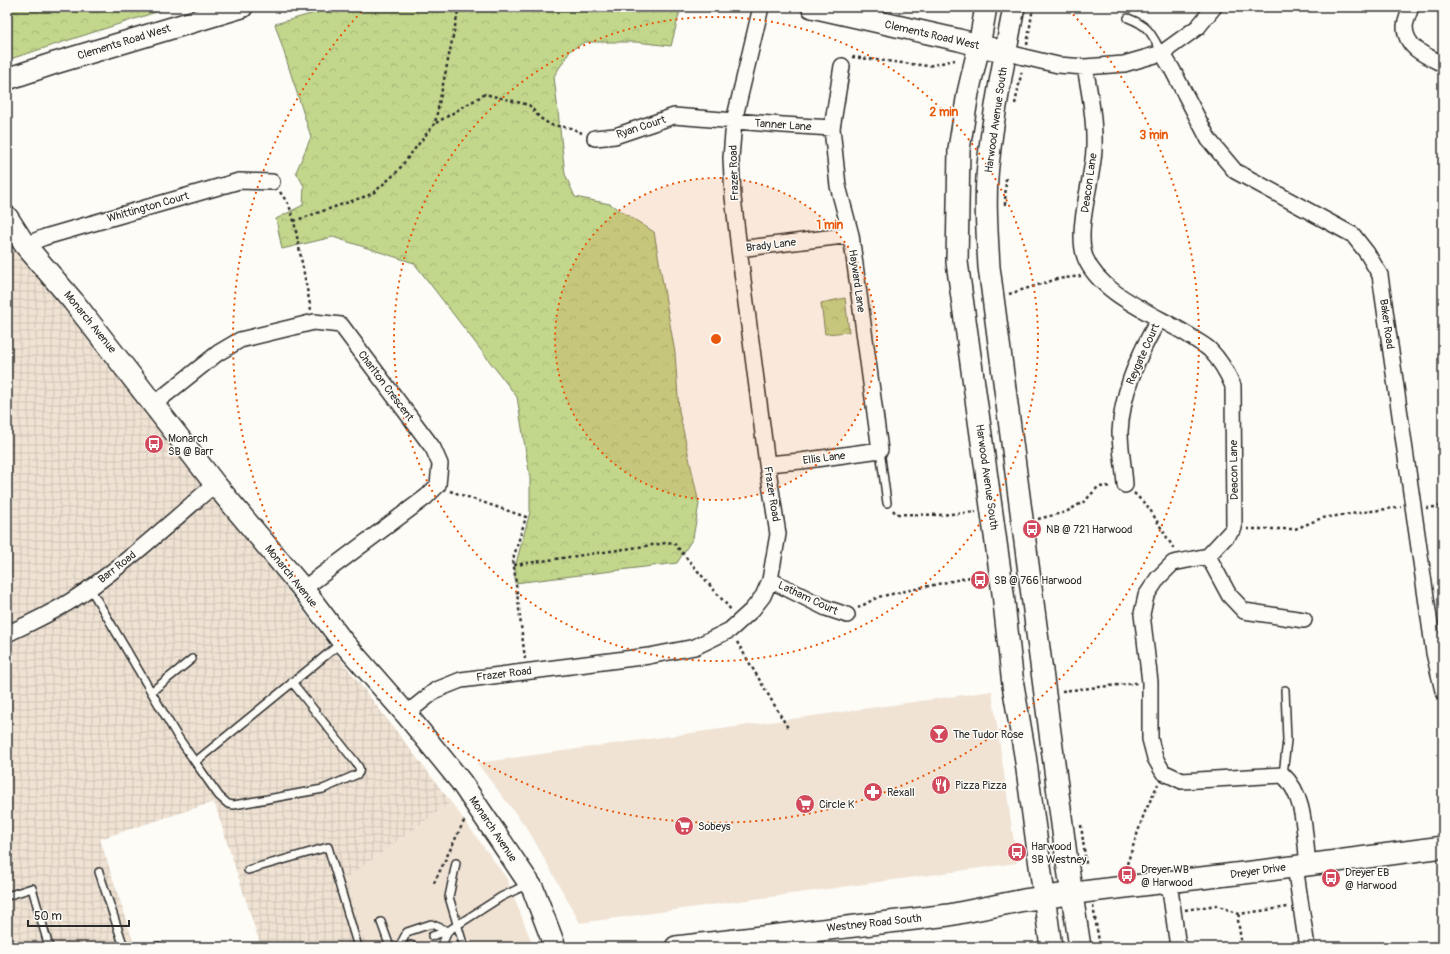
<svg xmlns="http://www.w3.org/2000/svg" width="1450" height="954" font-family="Pangolin,sans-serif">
	<defs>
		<pattern id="industrial-grid" width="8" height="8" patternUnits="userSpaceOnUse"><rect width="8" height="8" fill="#f0e3d4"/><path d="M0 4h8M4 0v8" fill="none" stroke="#cec3b6"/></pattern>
		<pattern id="forest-crowns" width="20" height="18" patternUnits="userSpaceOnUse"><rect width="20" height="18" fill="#c2d68c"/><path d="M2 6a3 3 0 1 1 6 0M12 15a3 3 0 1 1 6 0" fill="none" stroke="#a7b879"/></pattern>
	</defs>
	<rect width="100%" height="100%" fill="#fdfcf7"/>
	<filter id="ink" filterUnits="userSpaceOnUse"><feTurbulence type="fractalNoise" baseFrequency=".025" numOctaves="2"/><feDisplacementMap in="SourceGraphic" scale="8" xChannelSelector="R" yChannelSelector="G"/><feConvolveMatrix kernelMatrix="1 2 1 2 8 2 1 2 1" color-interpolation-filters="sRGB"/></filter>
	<g filter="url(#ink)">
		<path fill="#f0e3d4" d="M 992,691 L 1017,863 L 580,923 L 529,831 L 477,763 Z
			M 451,802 L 507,879 L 532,943 L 529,947 L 367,947 L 346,879 Z"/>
		<path fill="url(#industrial-grid)" d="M 7,227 L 451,802 L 346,879 L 367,947 L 261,947 L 214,802 L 100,839 L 135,947 L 7,947 Z"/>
		<path fill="url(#forest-crowns)" stroke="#76805c" d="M 7,7 L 172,7 L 7,60 Z
			M 311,7 L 681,7 L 671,46 L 636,42 L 585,42 L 571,50 L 554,76 L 565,174 L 575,197 L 610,204 L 654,232 L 675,353 L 679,411 L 699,504 L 693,538 L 677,563 L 515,583 L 515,567 L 530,512 L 530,478 L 517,397 L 414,263 L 333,237 L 282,249 L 276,219 L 303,205 L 304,186 L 296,172 L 311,137 L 275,24 L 311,14 Z
			M 845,298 L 849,332 L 825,334 L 821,303 Z"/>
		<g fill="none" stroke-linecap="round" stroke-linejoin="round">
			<defs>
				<path id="lane" d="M 1128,18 C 1149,26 1151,33 1162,53
					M 880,450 L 887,503
					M 90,588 L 176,734 L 195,762 L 341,643
					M 151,692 L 192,659
					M 195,762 L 219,796 L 228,804 L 234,805 L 323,789 L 358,774 C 361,770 359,767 356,763 L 292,682
					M 1283,775 L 1287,740 L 1285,690
					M 456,863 L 449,897 L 464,947
					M 248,870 L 328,847 L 358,947
					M 99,872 L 124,947
					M 7,896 L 32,888 L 49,947
					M 381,922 L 390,947
					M 432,936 L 448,931
					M 158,946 L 158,947
					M 399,947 L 407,932 L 431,924 L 448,931
					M 406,947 L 411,945
					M 441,947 L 448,931 L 501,897 L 528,884"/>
				<path id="street" d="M 1411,7 C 1409,13 1406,20 1405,26 C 1405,48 1426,56 1443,64
					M 1006,52 L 1024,57 L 1058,65 L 1085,67 L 1124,64 L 1162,53 L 1198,27 L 1214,7
					M 1162,53 L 1172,69 L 1209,140 L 1235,171 L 1353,235 L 1367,253 L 1380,275 L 1434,653 L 1443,691
					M 1085,67 C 1090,94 1095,121 1094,149 C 1093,180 1075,229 1085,257 C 1100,296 1160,316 1193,338 C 1198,342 1205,345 1210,350 C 1221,361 1227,372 1233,386 L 1234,528 L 1208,556 L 1173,563 L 1158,578 L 1146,596 L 1142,614 L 1150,682 L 1150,739 L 1155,758 L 1163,772 L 1182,781 L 1283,775 C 1306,796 1304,835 1308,864
					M 595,138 L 615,136 L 674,116 L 783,125 L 832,128
					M 25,245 L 45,237 L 239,181 L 272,182
					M 739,249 L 851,235
					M 154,404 L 218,353 L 240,340 L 314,322 L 341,325 L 433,448 L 440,464 L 438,485 L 426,497 L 303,589
					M 767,464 L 801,461 L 880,450 L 851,235 L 838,186 L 832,128 L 842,66
					M 1125,485 C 1124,468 1120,449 1120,432 C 1122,392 1139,353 1159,319
					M 1208,556 L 1229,595 L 1244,611 L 1304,620
					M 770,580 L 826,608 L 847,615
					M 7,634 C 32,622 57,611 80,595 C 128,562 171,522 215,484
					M 406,714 L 436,690 L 461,680 L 649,656 L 695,647 L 730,630 L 752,610 L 763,596 L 770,580 L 778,534 L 767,464 L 739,249 L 733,197 L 731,158 L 734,121 L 761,7
					M 1295,866 L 1307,947
					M 1169,882 L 1178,947"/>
				<path id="secondary" d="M 812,7 L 959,40 L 993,49
					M 986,7 L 979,46 L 968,93 L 959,149 L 957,262 L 1003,593 L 1013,685 L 1025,755 L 1051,947
					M 1014,7 C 1005,57 994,107 989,157 C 984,194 987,231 989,267 L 1067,862 L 1080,947
					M 7,79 L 55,63 L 242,7
					M 7,217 L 25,245 L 73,301 L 215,484 L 303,589 L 343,642 L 406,714 L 461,782 L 533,889 L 555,947
					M 676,947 L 949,915 L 1024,900 L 1091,891 L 1269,870 L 1443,847"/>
			</defs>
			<use href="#lane" stroke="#2b2b2b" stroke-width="10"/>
			<use href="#street" stroke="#2b2b2b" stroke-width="18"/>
			<use href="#secondary" stroke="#2b2b2b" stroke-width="24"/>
			<path stroke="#2b2b2b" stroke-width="2.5" stroke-dasharray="3 3" stroke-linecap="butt" d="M 1027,45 L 1033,7
				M 852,57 L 928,66 L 955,60
				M 1015,104 L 1022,70
				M 436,123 L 485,94 L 529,105 L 540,118 L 551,125 L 571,128 L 582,133
				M 280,192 L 289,205 L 294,221 L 311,310
				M 1005,205 L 1006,178
				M 294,221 L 372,194 L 396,173 L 435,123 L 459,7
				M 1009,294 L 1057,279 L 1081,276
				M 450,491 L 526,517 L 513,559 L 525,659
				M 1134,493 L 1149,508 L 1174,549
				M 1426,508 L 1443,506
				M 893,510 L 896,514 L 940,515 L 976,512
				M 1038,519 L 1066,512 L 1085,501 L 1098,487 L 1112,486
				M 1247,529 L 1295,529 L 1322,518 L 1401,507
				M 514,565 L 673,542 L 732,611
				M 858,608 L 878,597 L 984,574
				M 737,642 L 788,728
				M 1062,691 L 1137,683
				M 1081,825 L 1086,864
				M 1127,864 L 1144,814 L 1158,784
				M 434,883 L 465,819
				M 1093,906 L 1100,947
				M 1185,910 L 1217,905 L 1239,914 L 1288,907
				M 1239,914 L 1238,920 L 1242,947"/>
			<use href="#lane" stroke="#fdfcf7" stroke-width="7"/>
			<use href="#street" stroke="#fdfcf7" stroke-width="15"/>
			<use href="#secondary" stroke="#fdfcf7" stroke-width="21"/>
		</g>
	</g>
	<circle cx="716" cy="339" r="161" fill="#e8590c" fill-opacity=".12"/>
	<g fill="none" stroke="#e8590c" stroke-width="2" stroke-dasharray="2 4">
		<circle cx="716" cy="339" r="161"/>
		<circle cx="716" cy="339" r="322"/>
		<path d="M1069 10A483 483 0 1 1 363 10"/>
	</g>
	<defs>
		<symbol id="bus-disc" viewBox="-11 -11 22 22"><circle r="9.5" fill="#d1495b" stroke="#fdfcf7"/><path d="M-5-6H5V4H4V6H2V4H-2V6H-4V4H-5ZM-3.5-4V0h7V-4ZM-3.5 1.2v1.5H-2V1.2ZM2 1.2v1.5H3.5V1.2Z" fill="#fff"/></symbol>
		<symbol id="bar-disc" viewBox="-11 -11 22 22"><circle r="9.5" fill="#d1495b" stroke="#fdfcf7"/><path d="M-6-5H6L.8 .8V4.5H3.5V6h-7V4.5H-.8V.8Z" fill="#fff"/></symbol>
		<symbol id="restaurant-disc" viewBox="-11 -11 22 22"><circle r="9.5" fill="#d1495b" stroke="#fdfcf7"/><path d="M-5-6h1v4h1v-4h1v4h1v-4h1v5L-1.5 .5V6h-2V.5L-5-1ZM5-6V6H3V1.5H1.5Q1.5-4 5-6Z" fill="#fff"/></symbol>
		<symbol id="pharmacy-disc" viewBox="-11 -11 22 22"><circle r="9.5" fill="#d1495b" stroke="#fdfcf7"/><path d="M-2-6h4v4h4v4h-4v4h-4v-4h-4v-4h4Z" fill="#fff"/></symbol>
		<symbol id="supermarket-disc" viewBox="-11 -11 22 22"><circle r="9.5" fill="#d1495b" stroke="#fdfcf7"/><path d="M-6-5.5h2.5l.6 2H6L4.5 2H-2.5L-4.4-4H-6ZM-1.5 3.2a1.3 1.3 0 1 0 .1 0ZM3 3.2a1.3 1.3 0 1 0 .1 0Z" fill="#fff"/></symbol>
	</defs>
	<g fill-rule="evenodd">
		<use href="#bus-disc" x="143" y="433" width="22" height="22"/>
		<use href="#bus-disc" x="1021" y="518" width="22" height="22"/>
		<use href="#bus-disc" x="969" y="569" width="22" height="22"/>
		<use href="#bar-disc" x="928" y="723" width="22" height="22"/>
		<use href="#restaurant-disc" x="930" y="774" width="22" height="22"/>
		<use href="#pharmacy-disc" x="862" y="781" width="22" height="22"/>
		<use href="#supermarket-disc" x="794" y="793" width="22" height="22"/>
		<use href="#supermarket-disc" x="673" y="815" width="22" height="22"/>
		<use href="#bus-disc" x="1006" y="841" width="22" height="22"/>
		<use href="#bus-disc" x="1116" y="864" width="22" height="22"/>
		<use href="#bus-disc" x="1320" y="867" width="22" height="22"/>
	</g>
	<g text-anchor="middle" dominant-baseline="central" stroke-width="3" stroke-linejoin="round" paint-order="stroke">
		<g font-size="11" fill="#2b2b2b" stroke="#fdfcf7">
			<text transform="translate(932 35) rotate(13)">Clements Road West</text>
			<text transform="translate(124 42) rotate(-17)">Clements Road West</text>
			<text transform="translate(996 120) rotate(-82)">Harwood Avenue South</text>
			<text transform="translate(783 125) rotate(4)">Tanner Lane</text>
			<text transform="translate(641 127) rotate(-18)">Ryan Court</text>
			<text transform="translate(734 173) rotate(-92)">Frazer Road</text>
			<text transform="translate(1089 183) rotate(-82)">Deacon Lane</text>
			<text transform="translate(148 207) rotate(-16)">Whittington Court</text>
			<text transform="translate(771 245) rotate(-7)">Brady Lane</text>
			<text transform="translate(857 281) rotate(82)">Hayward Lane</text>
			<text transform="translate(90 322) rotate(51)">Monarch Avenue</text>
			<text transform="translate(1387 324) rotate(82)">Baker Road</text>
			<text transform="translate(1143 354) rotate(-66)">Reygate Court</text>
			<text transform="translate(386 386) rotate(53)">Charlton Crescent</text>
			<text transform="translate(824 458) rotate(-7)">Ellis Lane</text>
			<text transform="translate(1234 470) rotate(-91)">Deacon Lane</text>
			<text transform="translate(987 477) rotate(82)">Harwood Avenue South</text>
			<text transform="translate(772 494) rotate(81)">Frazer Road</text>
			<text transform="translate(117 567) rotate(-38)">Barr Road</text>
			<text transform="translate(291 576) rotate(51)">Monarch Avenue</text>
			<text transform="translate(808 598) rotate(25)">Latham Court</text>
			<text transform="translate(504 674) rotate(-7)">Frazer Road</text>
			<text transform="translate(493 829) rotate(56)">Monarch Avenue</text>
			<text transform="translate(1258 871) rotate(-8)">Dreyer Drive</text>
			<text transform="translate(874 923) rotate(-6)">Westney Road South</text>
		</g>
		<g font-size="11" fill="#2b2b2b" stroke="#fdfcf7" text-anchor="start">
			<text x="168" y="438">Monarch<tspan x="168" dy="13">SB @ Barr</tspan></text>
			<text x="1046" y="529">NB @ 721 Harwood</text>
			<text x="994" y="580">SB @ 766 Harwood</text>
			<text x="953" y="734">The Tudor Rose</text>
			<text x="955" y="785">Pizza Pizza</text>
			<text x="887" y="792">Rexall</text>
			<text x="819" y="804">Circle K</text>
			<text x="698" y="826">Sobeys</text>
			<text x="1031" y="846">Harwood<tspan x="1031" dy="13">SB Westney</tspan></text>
			<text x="1141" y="869">Dreyer WB<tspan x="1141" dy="13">@ Harwood</tspan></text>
			<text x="1345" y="872">Dreyer EB<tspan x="1345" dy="13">@ Harwood</tspan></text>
		</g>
	</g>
	<circle cx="716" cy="339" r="6" fill="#e8590c" stroke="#fdfcf7" stroke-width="2"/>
	<g font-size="12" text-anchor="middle" font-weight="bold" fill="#e8590c" stroke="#fdfcf7" stroke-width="3" stroke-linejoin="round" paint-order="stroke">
		<text x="944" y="116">2 min</text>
		<text x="1154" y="139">3 min</text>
		<text x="830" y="229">1 min</text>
	</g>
	<rect width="1450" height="954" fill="none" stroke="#fdfcf7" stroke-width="24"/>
	<rect x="12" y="12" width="1426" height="930" fill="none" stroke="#2b2b2b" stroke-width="1.5" filter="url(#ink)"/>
	<path d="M28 920v6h101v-6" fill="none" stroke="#2b2b2b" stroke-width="2"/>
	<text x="34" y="920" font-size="12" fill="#2b2b2b" stroke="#fdfcf7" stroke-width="3" paint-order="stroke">50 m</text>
</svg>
